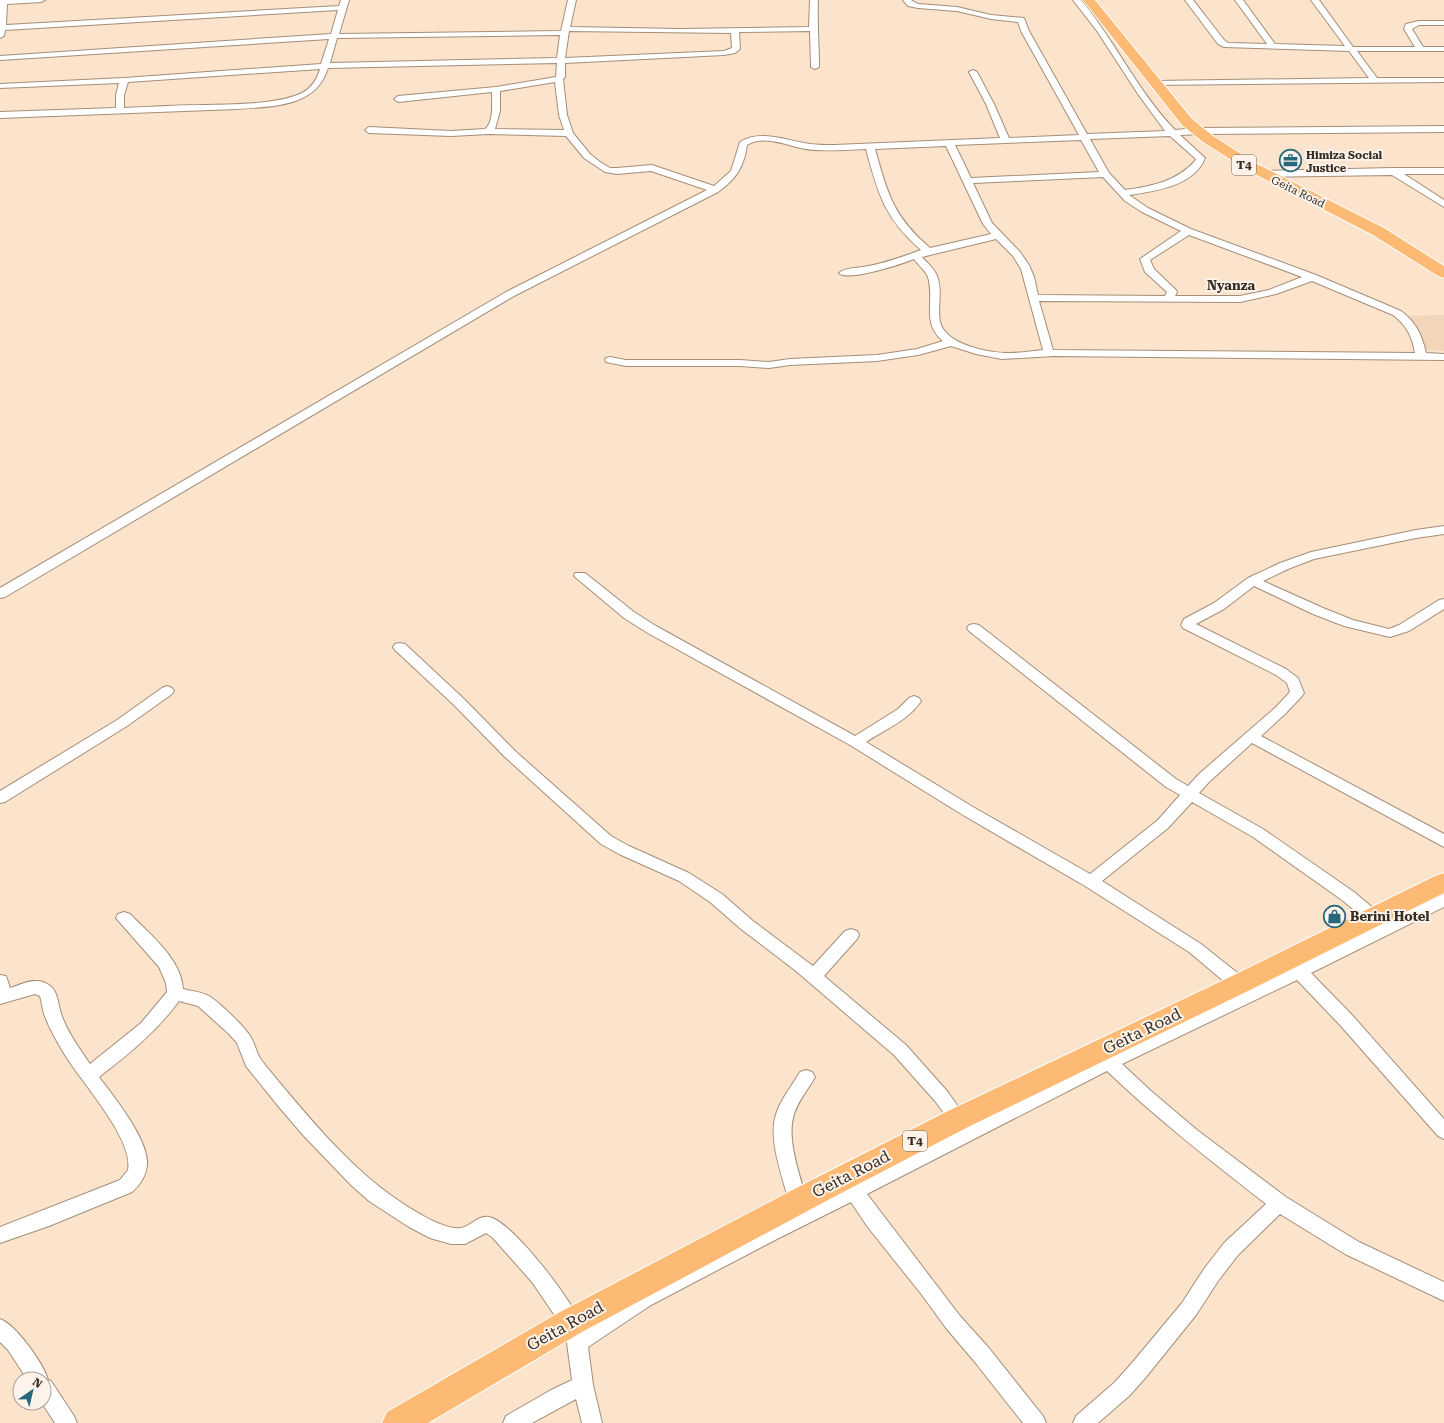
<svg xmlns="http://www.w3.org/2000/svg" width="1444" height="1423" font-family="'Roboto Serif',serif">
	<rect width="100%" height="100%" fill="#fbe3cc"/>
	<path fill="#f3d5b9" d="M 1444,315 L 1444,351 L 1426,350 L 1409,316 Z"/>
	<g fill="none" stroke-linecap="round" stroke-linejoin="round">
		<defs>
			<path id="street" d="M 0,0 L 45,0 L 41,2 L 7,4 L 6,25 L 339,6 L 341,0 L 349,0 L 339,34 L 561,31 L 568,0 L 576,0 L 570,27 L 680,29 L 809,27 L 810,0 L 818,0 C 817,23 819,44 819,67 L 815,69 L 811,67 L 810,31 L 739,32 L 740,49 L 735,53 L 724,55 L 565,63 L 565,77 L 563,79 L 567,115 L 573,133 L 590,154 L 600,162 L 610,168 L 617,168 L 652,165 L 714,186 L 731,171 L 740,142 C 761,129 787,141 810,144 C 818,145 827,145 835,145 L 1000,138 L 986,104 L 969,72 L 973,70 L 977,72 L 994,104 L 1009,138 L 1079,135 L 1021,31 L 1018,22 L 991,19 L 957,11 L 918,8 L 908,6 L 903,0 L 911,0 L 918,4 L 957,7 L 991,15 L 1024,18 L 1029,31 L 1087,134 L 1165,131 L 1138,94 L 1097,31 L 1073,0 L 1081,0 C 1115,41 1138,92 1175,130 L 1197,128 L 1444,126 L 1444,132 L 1201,134 L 1180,135 L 1205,158 C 1194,186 1156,191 1129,195 L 1148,208 L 1191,229 L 1316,275 L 1401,311 C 1416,322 1422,335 1426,353 L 1444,354 L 1444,360 L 1054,356 L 1002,359 L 976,354 L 951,346 L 918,355 L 877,361 L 790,365 L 769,368 L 740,366 L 626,366 L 606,362 L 605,360 L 606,358 L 610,357 L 626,360 L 740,360 L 769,362 L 790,359 L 877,355 L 917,349 L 943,341 C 921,324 935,300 928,277 C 925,270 918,265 914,259 C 902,264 847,282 839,273 C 844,268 856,268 863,267 C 883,264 902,257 921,250 C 885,219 878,194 866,149 C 849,150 831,151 814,150 C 793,149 766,133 747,145 C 744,167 736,179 718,192 L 514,296 L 5,597 L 0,598 L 0,588 L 506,292 L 707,190 L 651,171 L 617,174 L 605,172 L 584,158 L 566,136 L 489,134 L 451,136 L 369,133 L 365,130 L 369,127 L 451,131 L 485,129 C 494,123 492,102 492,92 L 398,102 L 394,99 L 398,96 L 496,87 L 556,77 L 557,63 L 328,68 C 316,108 272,106 237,109 L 0,118 L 0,112 L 116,108 L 116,95 L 119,83 L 0,88 L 0,84 L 124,78 L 321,64 L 329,39 L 0,60 L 0,56 L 331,34 L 338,10 L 5,30 L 4,36 L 0,38 ZM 569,31 L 731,33 L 732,48 L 724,51 L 565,58 ZM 560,35 L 557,58 L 330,63 L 337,38 ZM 320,69 C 317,79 312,88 302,93 C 278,105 229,104 201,105 C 176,105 150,107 124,108 L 124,95 L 128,82 ZM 555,82 L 559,115 L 564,130 L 495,129 L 500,111 L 500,91 ZM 1170,136 L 1196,159 L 1195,161 C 1176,182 1152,186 1125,190 L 1109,173 L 1090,139 ZM 1081,140 L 1099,172 L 971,178 L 955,145 ZM 946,146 L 983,224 L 991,234 L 930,248 C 893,216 888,195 875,149 ZM 1103,177 L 1125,201 L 1142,212 L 1181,231 L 1140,259 L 1145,272 L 1167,292 L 1165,296 L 1038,295 L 1034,277 L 1029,265 L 1020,252 L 992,223 L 973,183 ZM 1189,235 L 1302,277 L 1269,290 L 1240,296 L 1175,296 L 1177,292 L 1176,290 L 1154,269 L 1150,260 ZM 996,239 L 1013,256 L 1021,269 L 1043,350 C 1032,351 1020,353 1009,353 C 989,353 946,345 940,322 C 937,307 943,290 937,276 C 934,268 927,263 922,257 ZM 1312,281 L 1393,315 C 1407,326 1412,336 1415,353 L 1053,350 L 1039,301 L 1240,302 L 1276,294 Z
				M 1185,0 L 1193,0 L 1224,40 L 1228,43 L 1267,44 L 1235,0 L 1243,0 L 1275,44 L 1345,46 L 1311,0 L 1319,0 L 1353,47 L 1415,47 L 1404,29 L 1406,24 L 1419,21 L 1444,21 L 1444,25 L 1419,25 L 1412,29 L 1423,47 L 1444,47 L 1444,51 L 1357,51 L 1377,78 L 1444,78 L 1444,82 L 1153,85 L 1152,83 L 1153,81 L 1156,81 L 1369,78 L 1349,51 L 1224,47 L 1218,44 Z
				M 1393,168 L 1444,168 L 1444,174 L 1404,174 L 1444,200 L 1444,207 L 1392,175 L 1261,177 L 1256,174 L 1261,171 Z
				M 1444,526 L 1444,534 L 1416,538 L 1314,559 L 1288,569 L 1263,581 L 1323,608 L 1353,620 L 1389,629 L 1399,625 L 1439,600 L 1444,599 L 1444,609 L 1409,631 L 1390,637 L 1344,626 L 1313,614 L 1254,586 L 1224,609 L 1196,624 L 1286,669 L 1298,678 L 1304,693 L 1302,696 L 1285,714 L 1261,736 L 1444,834 L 1444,847 L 1252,743 L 1209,782 L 1199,793 L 1263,829 L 1354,892 L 1379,913 L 1381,917 L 1379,921 L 1373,923 L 1367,921 L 1342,900 L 1253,837 L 1192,802 L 1168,828 L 1102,881 L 1201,944 L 1245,979 L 1247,984 L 1245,989 L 1239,990 L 1233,989 L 1189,952 L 1085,886 L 963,815 L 850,745 L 646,632 L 624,618 L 574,576 L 575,573 L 585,573 L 634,612 L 656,626 L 855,736 L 898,709 L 909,698 L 914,696 L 919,698 L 921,701 C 909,720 884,730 866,742 L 973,807 L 1090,874 L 1158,820 L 1180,795 L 1166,787 L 969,631 L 967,628 L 969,625 L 974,624 L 979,625 L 1176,779 L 1188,786 L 1199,774 L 1275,708 L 1290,692 L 1287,683 L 1276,675 L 1183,628 L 1181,625 L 1184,619 L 1214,603 L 1248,578 L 1280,563 L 1311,552 L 1416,530 Z
				M 400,643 L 405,644 L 464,699 L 515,751 L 611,836 L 629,846 L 689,873 L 722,894 L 753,921 L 813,966 L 845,931 L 851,929 L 857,931 L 859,935 L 857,939 L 824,976 L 906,1045 L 947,1091 L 967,1119 L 964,1124 L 958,1127 L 952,1124 L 935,1101 L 894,1055 L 796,971 L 741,929 L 710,902 L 679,881 L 619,854 L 601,844 L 505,757 L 454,705 L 395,650 L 393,647 L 395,644 Z
				M 167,686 L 172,688 L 174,691 L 172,694 L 127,726 L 5,802 L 0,803 L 0,791 L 117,720 L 162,688 Z
				M 1444,894 L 1444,907 L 1311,973 L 1352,1015 L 1444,1119 L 1444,1139 L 1438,1136 L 1340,1025 L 1297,980 L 1122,1064 L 1151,1091 L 1197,1130 L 1286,1197 L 1359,1242 L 1444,1282 L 1444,1301 L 1345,1254 L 1280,1214 L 1238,1255 L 1218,1281 L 1196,1315 L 1146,1377 L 1129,1396 L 1098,1423 L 1073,1423 L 1076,1416 L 1115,1382 L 1132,1363 L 1182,1303 L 1204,1269 L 1224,1243 L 1266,1204 C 1211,1161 1157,1119 1107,1071 L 867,1194 L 960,1316 L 988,1347 L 1043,1416 L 1046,1423 L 1023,1423 L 974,1361 L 946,1328 L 922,1295 L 867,1226 L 851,1202 L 775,1240 L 651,1305 L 588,1347 L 593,1385 L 602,1423 L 582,1423 L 576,1399 L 532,1423 L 503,1423 L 506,1416 L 551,1390 L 572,1380 L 567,1343 L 562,1326 L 532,1282 L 493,1238 L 486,1233 L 465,1244 L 451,1244 L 430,1238 L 409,1227 L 369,1201 L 351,1185 L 303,1135 L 279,1107 L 246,1066 L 237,1043 L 229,1034 L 198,1006 L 179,1001 C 157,1031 129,1054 99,1077 C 114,1097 149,1140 147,1165 C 146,1176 140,1185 132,1192 L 49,1226 L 0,1243 L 0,1227 L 120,1180 L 128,1170 C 134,1139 82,1083 65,1055 C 57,1042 49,1028 44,1014 C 42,1008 42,1002 40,996 L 35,994 L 0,1004 L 0,975 L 6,976 L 10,988 C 22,984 37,976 49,985 C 57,990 58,1002 60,1010 C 65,1029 79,1048 90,1064 L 141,1023 L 167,992 L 166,983 L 159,967 L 116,918 L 118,914 L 124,912 L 130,914 C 149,934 181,958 183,989 C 191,991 202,992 209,996 C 220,1003 244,1026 250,1036 C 255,1043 256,1052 260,1058 C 265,1066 273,1074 279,1082 C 310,1119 343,1158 381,1188 C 398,1201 441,1231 461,1228 C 471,1226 478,1215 489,1217 C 512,1221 576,1305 583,1328 L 637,1293 L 798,1210 L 791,1208 L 789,1202 C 783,1178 769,1142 775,1118 C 779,1101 792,1086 800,1072 L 806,1070 L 812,1072 L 815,1077 C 808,1090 796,1103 793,1118 C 787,1142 801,1178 807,1202 L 805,1207 L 921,1150 L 1103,1057 L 1293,967 L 1316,955 Z
				M 0,1319 C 16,1325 44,1364 48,1380 L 51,1381 L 74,1416 L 77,1423 L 55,1423 L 42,1403 L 44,1403 L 44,1379 L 27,1379 L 8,1350 L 0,1342 Z"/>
			<path id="highway" d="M 1083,0 L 1095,0 L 1192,119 L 1213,136 L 1257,164 L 1384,228 L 1444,266 L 1444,278 L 1438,276 L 1373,235 L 1247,170 L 1203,142 L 1182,125 Z
				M 1444,873 L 1444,893 L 1248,991 L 968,1127 L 828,1200 L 582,1332 L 428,1423 L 382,1423 L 387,1412 L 560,1312 L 808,1182 L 948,1111 L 1230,977 L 1435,876 Z"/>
		</defs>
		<use href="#street" stroke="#a48e78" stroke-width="2"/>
		<use href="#highway" stroke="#fff" stroke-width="2"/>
		<use href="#street" fill="#fff" fill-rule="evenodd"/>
		<use href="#highway" fill="#fdba74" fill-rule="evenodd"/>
	</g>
	<defs>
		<symbol id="office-ring" viewBox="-11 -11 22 22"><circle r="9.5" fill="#fdf3ea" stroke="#26677b" stroke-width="1.5"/><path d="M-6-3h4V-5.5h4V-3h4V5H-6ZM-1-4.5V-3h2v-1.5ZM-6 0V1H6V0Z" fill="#26677b"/></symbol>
		<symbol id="shop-ring" viewBox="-11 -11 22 22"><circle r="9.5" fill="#fdf3ea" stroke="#26677b" stroke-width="1.5"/><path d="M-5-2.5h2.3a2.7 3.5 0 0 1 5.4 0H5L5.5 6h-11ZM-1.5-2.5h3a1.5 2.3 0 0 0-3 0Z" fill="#26677b"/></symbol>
	</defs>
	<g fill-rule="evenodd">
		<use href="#office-ring" x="1278" y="148" width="25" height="25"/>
		<use href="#shop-ring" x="1322" y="904" width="25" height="25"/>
	</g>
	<g text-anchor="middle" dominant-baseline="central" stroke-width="4" stroke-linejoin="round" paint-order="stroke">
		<g font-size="11" font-weight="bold" fill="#352c23" stroke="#fdf3ea" text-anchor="start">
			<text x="1306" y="155">Himiza Social<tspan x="1306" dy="13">Justice</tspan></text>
		</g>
		<g font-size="11" fill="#352c23" stroke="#fdf3ea">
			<text transform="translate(1298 192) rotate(26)">Geita Road</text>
		</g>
		<g fill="#fdf3ea" stroke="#71685f" stroke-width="1">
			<rect x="1232" y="155" width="24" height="20" rx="3"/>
			<rect x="903" y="1131" width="24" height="20" rx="3"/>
		</g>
		<g font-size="12" font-weight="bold" fill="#352c23">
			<text x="1244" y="165">T4</text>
			<text x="915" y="1141">T4</text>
		</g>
		<g font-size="13" font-weight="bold" fill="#352c23" stroke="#fdf3ea">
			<text x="1231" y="285">Nyanza</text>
		</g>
		<g font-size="13" font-weight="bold" fill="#352c23" stroke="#fdf3ea" text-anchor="start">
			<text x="1350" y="916">Berini Hotel</text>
		</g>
		<g font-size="16" fill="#352c23" stroke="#fdf3ea">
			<text transform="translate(1142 1031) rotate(-26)">Geita Road</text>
			<text transform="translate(851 1174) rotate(-27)">Geita Road</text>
			<text transform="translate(565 1326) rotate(-29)">Geita Road</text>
		</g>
	</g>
	<g transform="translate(32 1391) rotate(34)"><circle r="19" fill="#fdf3ea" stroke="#ada39a"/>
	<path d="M0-3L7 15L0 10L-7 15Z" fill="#26677b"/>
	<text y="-6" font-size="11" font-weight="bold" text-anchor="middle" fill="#352c23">N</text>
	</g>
</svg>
